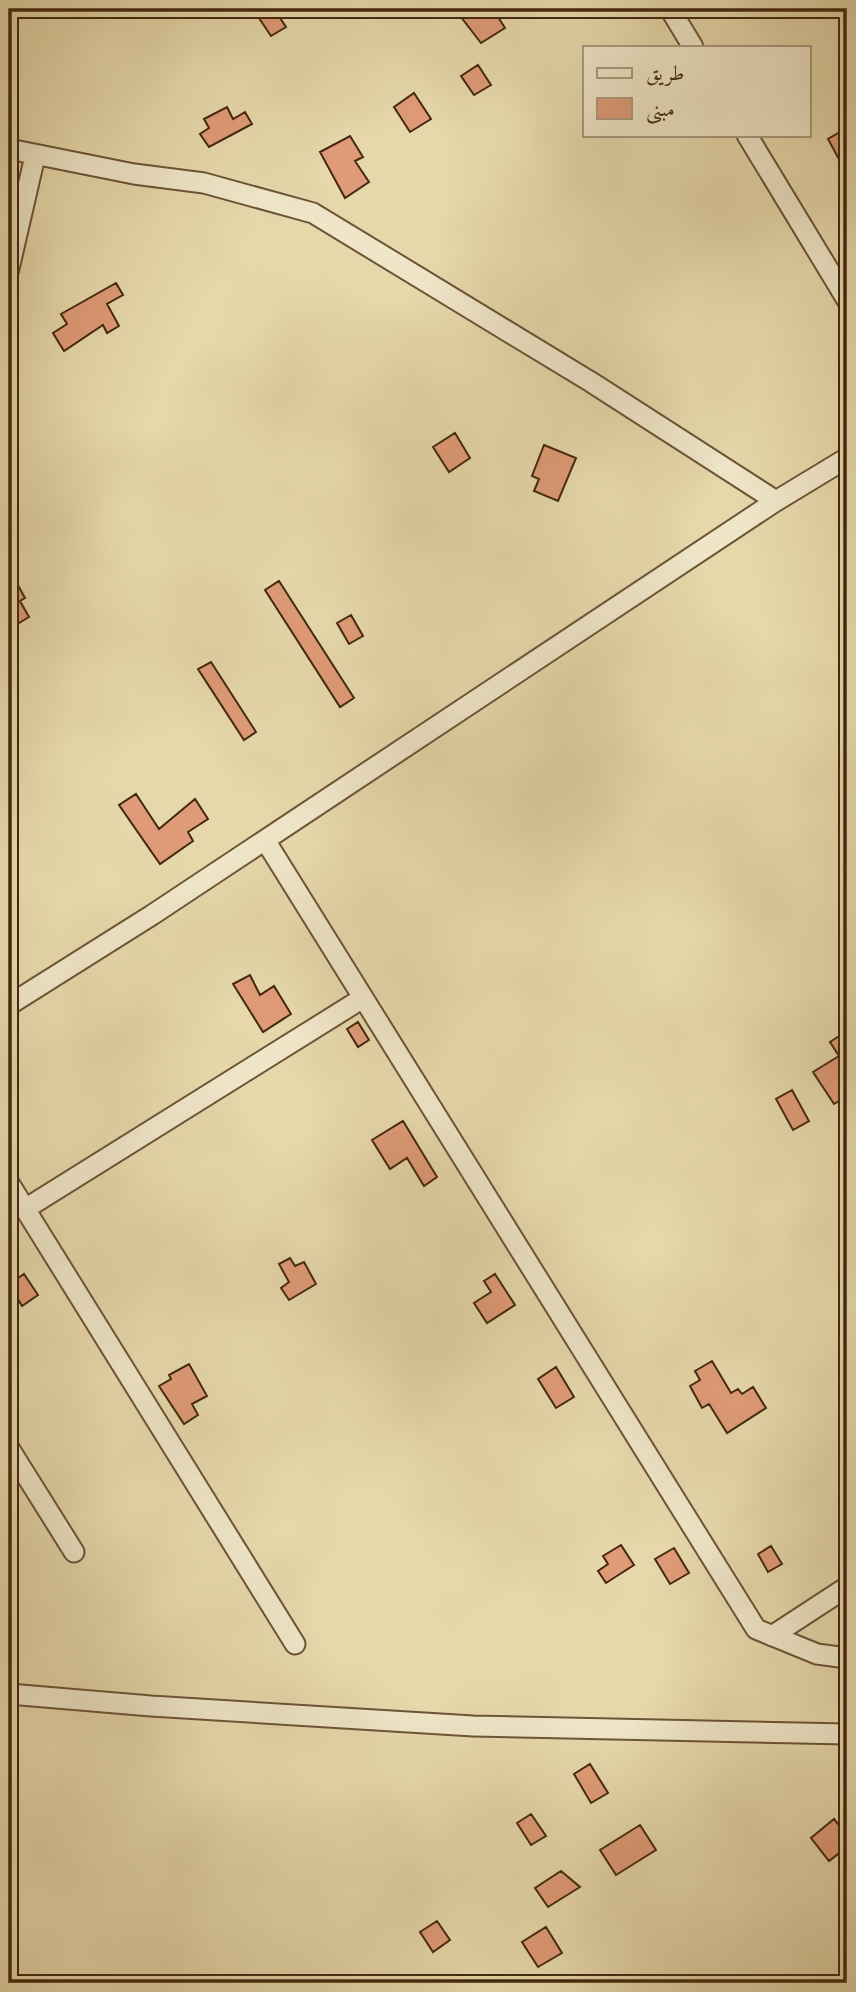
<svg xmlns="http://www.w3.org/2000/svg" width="856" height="1992" font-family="'Sorts Mill Goudy',Amiri,serif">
	<rect width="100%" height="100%" fill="#e6d8ab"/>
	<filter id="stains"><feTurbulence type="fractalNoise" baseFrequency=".00286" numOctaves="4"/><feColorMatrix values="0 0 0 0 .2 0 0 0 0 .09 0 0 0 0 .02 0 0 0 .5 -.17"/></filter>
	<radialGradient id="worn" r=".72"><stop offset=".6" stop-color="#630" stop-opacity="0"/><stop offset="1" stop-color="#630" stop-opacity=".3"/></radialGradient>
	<path fill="#df9b77" stroke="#43280f" stroke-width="2" d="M 266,9 L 274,9 L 286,27 L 271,36 L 257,15 Z
		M 462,9 L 493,9 L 505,28 L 481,43 L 461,17 L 465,14 Z
		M 478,65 L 491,85 L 474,95 L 461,76 Z
		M 414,93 L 431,119 L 410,132 L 394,107 Z
		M 227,107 L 233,119 L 245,112 L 252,124 L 209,147 L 200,134 L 209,128 L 204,119 Z
		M 847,128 L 847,174 L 828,139 Z
		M 350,136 L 363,157 L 355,161 L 369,182 L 345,198 L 320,152 Z
		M 116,283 L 123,295 L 107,304 L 119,326 L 107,333 L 103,325 L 64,351 L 53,333 L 67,324 L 61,314 Z
		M 455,433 L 470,458 L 449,472 L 433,447 Z
		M 544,445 L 576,458 L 558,501 L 534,491 L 539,479 L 532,476 Z
		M 9,569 L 25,598 L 20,601 L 29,617 L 9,629 Z
		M 279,581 L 354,698 L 340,707 L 265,590 Z
		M 351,615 L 363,636 L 349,644 L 337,623 Z
		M 211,662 L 256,732 L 244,740 L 198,669 Z
		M 136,794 L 159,829 L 195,799 L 208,819 L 188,832 L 193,841 L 160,864 L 119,805 Z
		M 250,975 L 260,995 L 274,986 L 291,1014 L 263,1032 L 233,984 Z
		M 358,1022 L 369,1040 L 358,1047 L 347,1029 Z
		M 847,1031 L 847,1096 L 834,1104 L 813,1072 L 839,1056 L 830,1042 Z
		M 792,1090 L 809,1121 L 793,1130 L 776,1099 Z
		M 403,1121 L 437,1177 L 424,1186 L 407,1158 L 390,1169 L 372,1140 Z
		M 290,1258 L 295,1266 L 304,1262 L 316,1284 L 289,1300 L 281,1288 L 289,1282 L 279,1264 Z
		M 24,1274 L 38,1295 L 22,1306 L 9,1284 Z
		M 495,1274 L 515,1305 L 487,1323 L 474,1303 L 491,1292 L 484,1281 Z
		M 712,1361 L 731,1393 L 738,1389 L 742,1394 L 753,1387 L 766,1408 L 727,1433 L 709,1404 L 702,1408 L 690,1386 L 700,1380 L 695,1371 Z
		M 189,1364 L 207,1396 L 192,1404 L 198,1415 L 184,1424 L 159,1386 L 171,1379 L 169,1375 Z
		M 556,1367 L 574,1397 L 556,1408 L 538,1379 Z
		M 621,1545 L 634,1565 L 606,1583 L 598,1571 L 608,1564 L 603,1556 Z
		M 771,1546 L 782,1564 L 768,1572 L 758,1554 Z
		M 674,1548 L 689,1573 L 670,1584 L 655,1559 Z
		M 590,1764 L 608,1793 L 591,1803 L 574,1774 Z
		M 531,1814 L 546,1836 L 531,1845 L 517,1823 Z
		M 834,1819 L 847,1835 L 847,1847 L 829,1861 L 811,1838 Z
		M 640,1825 L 656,1850 L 616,1875 L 600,1850 Z
		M 561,1871 L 580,1887 L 548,1907 L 535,1888 Z
		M 437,1921 L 450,1940 L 433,1952 L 420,1932 Z
		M 546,1927 L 562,1953 L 538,1967 L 522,1942 Z"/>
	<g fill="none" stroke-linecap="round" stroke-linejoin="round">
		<defs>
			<path id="minor" d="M 670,9 L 693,47
				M 747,135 L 847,300
				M 9,149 L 134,174 L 204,183 L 313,213 L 591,382 L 776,501
				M 9,269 L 35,156
				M 265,840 L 756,1629 L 817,1654 L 847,1658
				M 9,1005 L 152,915 L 776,501 L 847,458
				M 9,1183 L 295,1644
				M 25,1209 L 363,998
				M 9,1448 L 74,1552
				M 772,1636 L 847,1587
				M 9,1694 L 151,1706 L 473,1726 L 847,1734"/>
		</defs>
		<use href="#minor" stroke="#6c5436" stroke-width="23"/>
		<use href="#minor" stroke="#efe6c8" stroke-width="19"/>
	</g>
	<rect width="856" height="1992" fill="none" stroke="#e6d8ab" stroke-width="35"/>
	<rect x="10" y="10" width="835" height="1971" fill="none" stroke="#43280f" stroke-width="3.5"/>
	<rect x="18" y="18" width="821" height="1957" fill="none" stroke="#43280f" stroke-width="2"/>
	<rect x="583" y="46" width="228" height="91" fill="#efe6c8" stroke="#aa9a7e" stroke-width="2"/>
	<rect x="597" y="68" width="35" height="10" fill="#efe6c8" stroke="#aa9a7e" stroke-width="2"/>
	<text x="646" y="80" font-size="21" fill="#43280f">طريق</text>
	<rect x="597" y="98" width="35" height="21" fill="#df9b77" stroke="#aa9a7e" stroke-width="2"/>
	<text x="646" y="116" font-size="21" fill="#43280f">مبنى</text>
	<rect width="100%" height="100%" filter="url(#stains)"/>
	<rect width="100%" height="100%" fill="url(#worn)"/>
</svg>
